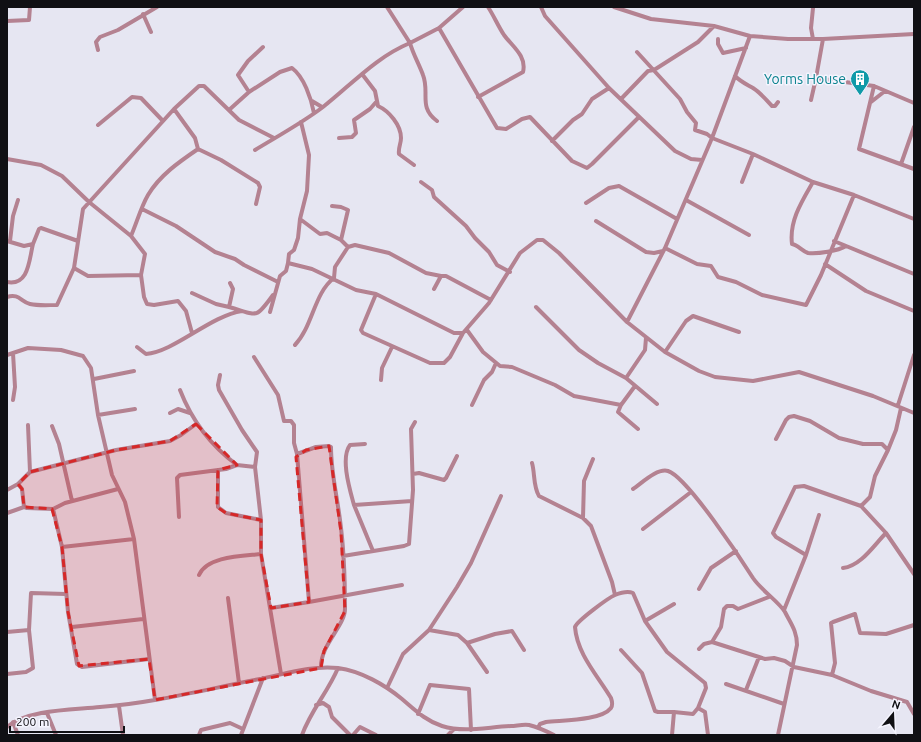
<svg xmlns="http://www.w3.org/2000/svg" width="921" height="742" font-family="Ubuntu,sans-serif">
	<rect width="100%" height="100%" fill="#e6e6f2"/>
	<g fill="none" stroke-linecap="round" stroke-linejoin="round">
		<path stroke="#b48291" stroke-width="4" d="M 387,7 L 410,43 L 439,28 L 463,7
			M 541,7 L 545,16 L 609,88 L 675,151 L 691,159 L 702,160
			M 614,7 L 651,19 L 714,26 L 750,36 L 788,39 L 823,39 L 914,34
			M 813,8 L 811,28 L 813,39
			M 143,14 L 151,32
			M 7,21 L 29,20 L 30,7
			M 439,28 L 497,128 L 506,129 L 522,119 L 530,117 L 572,161 L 587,168 L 592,164 L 639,117
			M 750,36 L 712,138 L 753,154 L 813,182 L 854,195 L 914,219
			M 718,39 L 718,44 L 723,53 L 746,48
			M 823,39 L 816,78 L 874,86 L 914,103
			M 263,47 L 248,61 L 238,75 L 249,92 L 280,72 L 292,68 C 304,77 311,98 314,113
			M 98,50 L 96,42 L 100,37 L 118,30 L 157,7
			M 362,74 L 375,91 L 378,106 C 389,111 401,125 401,138 C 401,144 398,148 399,154 L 414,165
			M 735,76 C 741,82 746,84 753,88 C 761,93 766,100 772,106 L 775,106 L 778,102
			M 874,86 L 859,149 L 914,169
			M 478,97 L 523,72 C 527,56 512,46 504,35 C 498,26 494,16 488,7
			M 621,99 L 648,71 L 654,70 L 698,42 L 714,26
			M 811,100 L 816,78
			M 312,101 L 322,107
			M 871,102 L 885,91
			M 174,109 L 195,138 L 198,149
			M 229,110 L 249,92
			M 98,125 L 132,97 L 141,98 L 163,121
			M 339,138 L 352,137 L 356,133 L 354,120 L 370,109 L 377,101
			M 552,141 L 573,120 L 582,114 L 592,99 L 609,88
			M 255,150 C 278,136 302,123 323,107 C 351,85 376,57 410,43 C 413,54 419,64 423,75 C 430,93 418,107 437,121
			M 7,159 L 41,165 L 62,176 L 89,202 L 131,236
			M 901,164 L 914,127
			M 421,182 L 432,190 L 434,197 L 466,226 L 475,238 L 489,252 L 497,265 L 510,272
			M 742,182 L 753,154
			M 813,182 C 802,201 789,221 792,244 C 798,245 802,251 808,253 C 818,254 838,251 846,246
			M 686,200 L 749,235
			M 586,203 L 609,188 L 619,186 L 677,219
			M 332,206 L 341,207 L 348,210 L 341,240 L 348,247
			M 142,209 L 176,226 L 215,252 L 235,259 L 244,265 L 278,282
			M 300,219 L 320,234 L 327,233 L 341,240
			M 596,221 L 646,252 L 654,253 L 663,251
			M 7,241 L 24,246 L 33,244 L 39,229 L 41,228 L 78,241
			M 10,241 L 13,216 L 18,200
			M 834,241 L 914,274
			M 665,248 L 697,264 L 711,266 L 718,277 L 736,282 L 762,295 L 806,305 L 821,275 L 854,195
			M 288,263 L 289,254 L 294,250 L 298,238 L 300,219 L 307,191 L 309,155 L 301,122
			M 825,264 L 866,291 L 914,311
			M 74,268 L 88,276 L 141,275 L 145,254 L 131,236 C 137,222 141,207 148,195 C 160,175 179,162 198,149 L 221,160 L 258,183 L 260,187 L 256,204
			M 141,275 L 144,297 L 147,304 L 154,305 L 178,301 L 186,311 L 192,333
			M 7,282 C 29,286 29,260 33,244
			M 230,283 L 233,289 L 229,307 C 258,315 255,320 273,295
			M 434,289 L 441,276 L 446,276 L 491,300
			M 192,293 L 216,304 L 229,307
			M 376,294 L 361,330 L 363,333 L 430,363 L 444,363 L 450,357 L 463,333 L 489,303 L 520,253 L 537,240 L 543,240 L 559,253 L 627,322 L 665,248 L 712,138 L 707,134 L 695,130 L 696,123 L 687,112 L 680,99 L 637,52
			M 7,297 C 19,293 21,302 30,304 C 39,306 48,305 57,305 L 74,268 L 83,209 L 174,109 L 199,86 L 204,86 L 239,120 L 274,138
			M 536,307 L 579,350 L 598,363 L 626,378 L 657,404
			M 270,312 L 280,276 L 286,271 L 288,263 L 312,269 L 356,290 L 376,294 L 454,333 L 463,333
			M 627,322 L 665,352 L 699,371 L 715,377 L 753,381 L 799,372 L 873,396 L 914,413
			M 467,330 L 483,352 L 500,366 L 512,367 L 555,385 L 574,396 L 621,405
			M 295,345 C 313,326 314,293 334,278 L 335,267 L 348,247 L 355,245 L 389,253 L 426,273 L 441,276
			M 137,347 L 146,354 C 174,352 210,316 242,311
			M 665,352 L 686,321 L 693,316 L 739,332
			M 13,353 L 28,348 L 61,350 L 83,356 L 91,368 L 98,415 L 112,475 L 125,502 L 134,539 L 155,700
			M 7,355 L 13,353 L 15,387 L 13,400
			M 254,357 L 278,395 L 284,421 L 291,421 L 294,425 L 294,443 L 297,454 L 309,602 L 402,585
			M 220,375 L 218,385 L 219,390 L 242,430 L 257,452 L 255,467 L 261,520 L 261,554 L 281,674
			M 626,378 L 645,350 L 646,338
			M 94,379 L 134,371
			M 381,380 L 382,368 L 392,347
			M 635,386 L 621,405 L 618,412 L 638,429
			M 180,390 C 192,421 210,445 237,465
			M 472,405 L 484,380 L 492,372 L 496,363
			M 898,405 L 914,355
			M 170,413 L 178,409 L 190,413
			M 98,415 L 135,409
			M 28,425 L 30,472
			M 52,426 L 59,444 L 72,501
			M 776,439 L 786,420 L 789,417 L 794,416 L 810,421 L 839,438 L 863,444 L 882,444 L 888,450 L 875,476 L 870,497 L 861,506
			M 888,450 L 896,430 L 901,408
			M 297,454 L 316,447 L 329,446 L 331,447 C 331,472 337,496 340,520 C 344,549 345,580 345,609 C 345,626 320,645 321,668
			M 532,463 C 535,473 533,486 539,496 L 583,518 L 591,526 L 612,582 L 615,595
			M 218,470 L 218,507 L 226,513 L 261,520
			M 413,474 L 419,473 L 444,480 L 446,478 L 457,456
			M 18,484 L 22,489 L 24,507 L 27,508 L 53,509 L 65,503 L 118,489
			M 633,489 C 642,483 657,468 668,471 C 687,477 741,559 753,578 C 761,590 779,602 785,612 C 791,624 797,631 797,645 L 778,735
			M 7,490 L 18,484 L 30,472 L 116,450 L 170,441 L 181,435 L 196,424
			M 354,505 C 350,490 340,458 350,445 L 365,444
			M 53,509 L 62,547 L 68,612 L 77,664 L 82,667 L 149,659
			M 7,513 L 24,507
			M 179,517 L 177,478 L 180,475 L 226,469 L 237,465 L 255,467
			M 583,518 L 584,481 L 593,459
			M 643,529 L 691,492
			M 62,547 L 134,539
			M 373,551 L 354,505 L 412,501
			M 806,555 L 819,515
			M 343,556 L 404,546 L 409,544 L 413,490 L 411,429 L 415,422
			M 843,568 C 861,566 874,545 886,533
			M 199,575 C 207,556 243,556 261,554
			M 699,589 L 711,568 L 736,551
			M 228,598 L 239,683
			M 271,608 L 309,602
			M 784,610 L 806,555 L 776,537 L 773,533 L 795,487 L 804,486 L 861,506 L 886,533 L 914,574
			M 645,621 L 667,652 L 705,683 L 706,688 L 698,708
			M 72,627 L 143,619
			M 429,630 L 458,635 L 467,643 L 487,672
			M 7,632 L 29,630
			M 712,642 L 721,627 L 724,609 L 727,606 L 733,606 L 738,609 L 769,597
			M 467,643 L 495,634 L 512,631 L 524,650
			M 699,649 L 704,644 L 712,642 L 759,657 L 765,659 L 774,658 L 785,661 L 794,667 L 832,675 L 871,691 L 907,702 L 914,714
			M 621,650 L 642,673 L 655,711 L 658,712 L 674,712 L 672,735
			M 7,674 L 26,672 L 33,668 L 29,630 L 31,593 L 66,594
			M 832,675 L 835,663 L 831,623 L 833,622 L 855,614 L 860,633 L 886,634 L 914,625
			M 726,684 L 784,704
			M 387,688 L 403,654 L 429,630 L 457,587 L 471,563 L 501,496
			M 746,690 L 759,657
			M 316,705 L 323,703 L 329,707 L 332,717 L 350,735
			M 119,706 L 123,735
			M 674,712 L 693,714 L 698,708 L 705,712 L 708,735
			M 47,713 L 56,735
			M 418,714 L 430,685 L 469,689 L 471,730
			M 13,722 L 18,735
			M 7,727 C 29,709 73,710 100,707 C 154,703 207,689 260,679 C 285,674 312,665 338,668 C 361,671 385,685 402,699 C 415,710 426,721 442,726 C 464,733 487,727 511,726 C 516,726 523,724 529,725 C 537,727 546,731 554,735
			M 538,728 L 540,724 L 546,722 C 561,720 601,721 611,708 C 613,705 612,701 611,698 C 598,676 577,654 575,627 C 577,621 608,598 615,595 C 620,593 628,591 633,593 L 645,621 L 674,604
			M 199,735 L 201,730 L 230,723 L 243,729
			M 241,735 L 263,678
			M 302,735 C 311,710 328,692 338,668
			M 353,735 L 360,727 L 376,735
			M 448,735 L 454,729"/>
	</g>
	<path fill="#d62828" fill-opacity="0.2" stroke="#d62828" stroke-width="3" stroke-dasharray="8 5" stroke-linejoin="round" d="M 196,424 L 237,465 L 218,470 L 217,507 L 226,513 L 261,520 L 261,554 L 271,608 L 309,602 L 296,457 L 306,450 L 329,446 L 341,532 L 345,611 L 324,651 L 321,668 L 155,700 L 149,659 L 79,666 L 68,612 L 62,547 L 52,509 L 24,507 L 22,489 L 18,484 L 30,472 L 116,450 L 170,441 Z"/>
	<defs>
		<symbol id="building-pin" viewBox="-11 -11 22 30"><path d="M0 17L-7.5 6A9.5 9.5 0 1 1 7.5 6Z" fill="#0f9aa8" stroke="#f4f4fe"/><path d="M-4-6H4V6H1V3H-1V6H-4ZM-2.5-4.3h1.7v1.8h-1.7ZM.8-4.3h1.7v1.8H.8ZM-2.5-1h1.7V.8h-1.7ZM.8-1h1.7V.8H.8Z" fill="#fff"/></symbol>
	</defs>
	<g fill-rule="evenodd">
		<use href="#building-pin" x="849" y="68" width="22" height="30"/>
	</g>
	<g text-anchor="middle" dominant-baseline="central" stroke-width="3" stroke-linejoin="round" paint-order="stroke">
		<g font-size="14" fill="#0d838f" stroke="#f4f4fe" text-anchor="end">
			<text x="846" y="79">Yorms House</text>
		</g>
	</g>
	<rect width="921" height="742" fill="none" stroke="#101014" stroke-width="16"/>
	<g transform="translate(893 714) rotate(19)" stroke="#f4f4fe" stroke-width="3" paint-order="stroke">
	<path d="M0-3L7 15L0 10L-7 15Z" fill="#101014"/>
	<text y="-6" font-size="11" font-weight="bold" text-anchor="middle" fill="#101014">N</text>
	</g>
	<path d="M10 726v6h114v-6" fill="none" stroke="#101014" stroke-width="2"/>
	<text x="16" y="726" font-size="12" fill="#101014" stroke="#f4f4fe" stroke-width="3" paint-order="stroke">200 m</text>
</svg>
